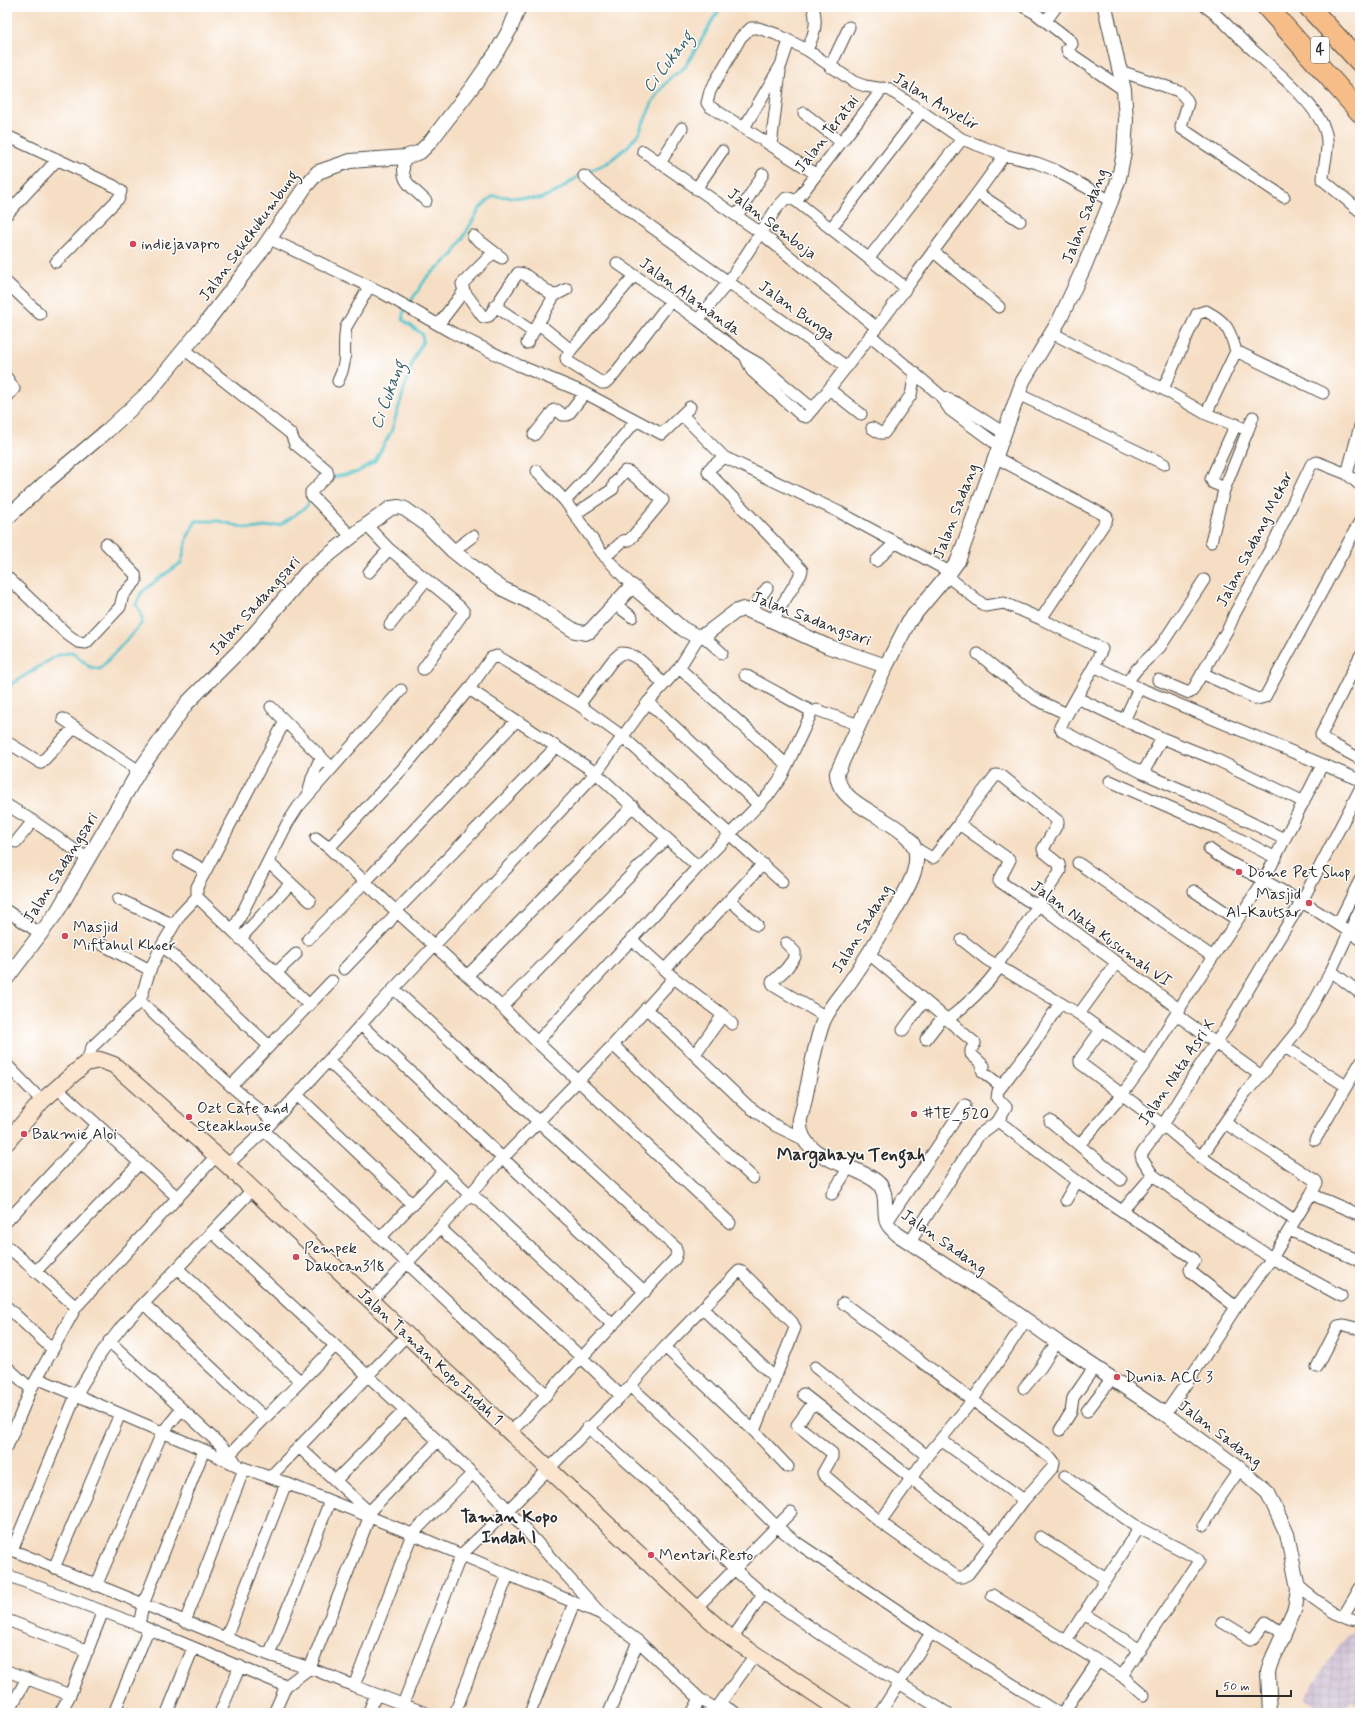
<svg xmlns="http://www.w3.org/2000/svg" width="1367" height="1720" font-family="Mynerve,sans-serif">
	<defs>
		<pattern id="industrial-grid" width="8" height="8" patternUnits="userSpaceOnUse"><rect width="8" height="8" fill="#cdbed2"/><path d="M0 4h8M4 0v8" fill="none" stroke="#b0a3b4"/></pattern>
	</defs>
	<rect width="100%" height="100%" fill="#fff"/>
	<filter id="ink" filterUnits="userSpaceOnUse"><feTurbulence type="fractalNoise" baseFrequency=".025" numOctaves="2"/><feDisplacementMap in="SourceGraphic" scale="8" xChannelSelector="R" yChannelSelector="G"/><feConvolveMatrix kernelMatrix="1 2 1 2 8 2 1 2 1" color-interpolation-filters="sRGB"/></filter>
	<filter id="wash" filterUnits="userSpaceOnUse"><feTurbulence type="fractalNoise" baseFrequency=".012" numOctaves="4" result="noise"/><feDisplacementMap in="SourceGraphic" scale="16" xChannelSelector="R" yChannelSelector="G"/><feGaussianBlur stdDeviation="0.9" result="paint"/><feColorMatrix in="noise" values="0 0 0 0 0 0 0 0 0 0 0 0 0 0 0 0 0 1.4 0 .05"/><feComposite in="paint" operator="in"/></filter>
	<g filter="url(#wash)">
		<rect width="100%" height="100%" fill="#f6dec4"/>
		<path fill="url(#industrial-grid)" d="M 1360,1624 L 1360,1706 L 1350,1700 L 1338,1713 L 1326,1713 L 1304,1698 L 1340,1644 Z"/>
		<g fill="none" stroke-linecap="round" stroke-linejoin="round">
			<path stroke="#54c2cb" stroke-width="3" d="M 330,478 L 358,472 L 375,461 L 391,432 L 414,358 L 423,341 L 422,334 L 403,320 L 403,313 L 427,277 L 453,255 L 480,208 L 493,196 L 539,199 L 558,191 L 580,175 L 606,164 L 627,147 L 639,133 L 653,101 L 669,79 L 685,67 L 702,39 L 715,16 L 722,7
				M 7,687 L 56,656 L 72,652 L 90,667 L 100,669 L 142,623 L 141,613 L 136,605 L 141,593 L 158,579 L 181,563 L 188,536 L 196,521 L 219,521 L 250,529 L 280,525 L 306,507 L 311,499"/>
		</g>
	</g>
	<g filter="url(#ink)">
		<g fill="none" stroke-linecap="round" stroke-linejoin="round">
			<defs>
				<path id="minor" d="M 1024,7 L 1035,13 L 1071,41 L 1072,44 L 1067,49 L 1068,52 L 1124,90
					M 1206,7 C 1221,17 1231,30 1244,42 C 1266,63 1320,105 1326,134 C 1330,149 1323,165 1323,180 L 1360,211
					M 1046,21 L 1056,7
					M 807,50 C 814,35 818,23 813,7
					M 830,67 L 849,27
					M 1120,71 L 1179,91 L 1187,100 L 1188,103 L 1181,126 L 1181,128 L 1284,197
					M 804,113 L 841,142
					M 744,128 L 781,65 L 789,41
					M 7,136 L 114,186 L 121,191 L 119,198 L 56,262
					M 771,146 L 780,71
					M 643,151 L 761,233 L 877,328
					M 405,157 C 399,182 410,185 426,201
					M 660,163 L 682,128
					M 816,174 L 709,106 L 707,103 L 710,91 L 741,37 L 751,28 L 758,28 L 776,34 L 807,50 L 854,82 L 865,86 L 890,90 L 962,139 L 1004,155 L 1037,163 L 1055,170 L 1111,201
					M 584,176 L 593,185 L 847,367
					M 696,189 L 722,151
					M 977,193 L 1020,221
					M 796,201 L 883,88
					M 7,214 L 57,160
					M 737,216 L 763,174
					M 831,228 L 921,112
					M 473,236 L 502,258
					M 270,239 L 381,292 L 451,332 L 518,365 L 585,393 L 662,434 L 690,407
					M 933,251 L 999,307
					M 494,252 L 462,284 L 464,291 L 483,317 L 489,316 L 518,273 L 524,274 L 554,296
					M 869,258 L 962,139
					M 617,263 L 698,320 L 745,356 L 759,364 L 813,409
					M 634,276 L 571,350 L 566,358 L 567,361 L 602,383 L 605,383 L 614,375 L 670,302
					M 7,283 L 40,314
					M 495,306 L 533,332
					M 698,320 L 729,281 L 776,209 L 786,198 L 789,198 L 796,201 L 906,288
					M 441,321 L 464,291
					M 539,324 L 571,350
					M 1052,333 L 1163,389 L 1206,414 L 1248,430 L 1253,417
					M 870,335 L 940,395 L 950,410 L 999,446
					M 527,343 L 554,296 L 567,289
					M 184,349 L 291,434 L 295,444 L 327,470 L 328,475 L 311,492 L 311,495 L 352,537
					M 1236,351 L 1323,393
					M 745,356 L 752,371 L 802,416 L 806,417 C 851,364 891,308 932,253 C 956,220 982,189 1004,155
					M 7,378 L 14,389 L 7,397
					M 338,381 C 349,360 342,349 346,327 L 369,287
					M 829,389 L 861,414
					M 1163,389 L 1197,314 L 1206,311 C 1228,323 1229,329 1236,351 L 1206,414
					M 1018,394 L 1164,464
					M 941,396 L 957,403 L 1004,433
					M 682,415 L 724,457 L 839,512 L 950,572
					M 872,428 L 880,433 L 884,433 L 911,395 L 915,373
					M 534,435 L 554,410 L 557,410 L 563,415 L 568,415 L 585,393
					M 724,457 L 709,469 L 708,472 L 802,570 L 801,574 L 772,621
					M 995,457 L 1104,515 L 1107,517 L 1106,521 L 1041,619
					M 537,471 L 565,501 L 602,553 L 632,586
					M 1347,474 L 1360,485
					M 1225,488 L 1213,483 L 1211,479 L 1236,424
					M 565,501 L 585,480 L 636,421
					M 575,514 L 613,489 L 614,484 L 625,471 L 629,472 L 663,500 L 633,536 L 629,540 L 623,541 L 605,557
					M 366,525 L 389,549 L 460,607 L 464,612 L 423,669
					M 1211,542 L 1224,490 L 1248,430
					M 453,551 L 473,536
					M 876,561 L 895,543
					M 369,572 L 389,549
					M 947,576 L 985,606 L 1004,603 L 1041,619 L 1102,649 L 1094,666 L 1060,727 L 1062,731 L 1143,773 L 1203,799 L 1284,839
					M 7,577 L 68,635 L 78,642 L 86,643 L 120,607 L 123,595 L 136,581 L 135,574 L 106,544
					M 615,604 L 632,617
					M 750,611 L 767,588
					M 390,625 L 426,580
					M 702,635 L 722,653
					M 978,654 L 1035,699 L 1067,714
					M 1360,656 L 1321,735 L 1325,740 L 1360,759
					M 1094,666 L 1139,688 L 1360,780
					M 679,668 L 787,765
					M 1202,673 L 1253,697 L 1257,699 L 1265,697 L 1360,521
					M 1158,680 L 1189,693 L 1192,691 L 1229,627 L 1235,613 L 1272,546 L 1311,465 L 1317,462 L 1347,474 L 1360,426
					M 1127,682 L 1137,669 L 1160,647 L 1204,580
					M 469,689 L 596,773 L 698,867
					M 1077,698 L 1162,738 L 1217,760 L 1304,802
					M 648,702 L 759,805
					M 579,705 L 613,660 L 621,653 C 639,653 651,672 663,684
					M 271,707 L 332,768
					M 817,710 L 859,725
					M 63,719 L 139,771
					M 1124,721 L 1139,688
					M 7,742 L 41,763 L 75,727
					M 1143,773 L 1162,738
					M 1110,781 L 1224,831 L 1276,858
					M 308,795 L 312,778 L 321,756
					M 7,805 L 33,821 L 88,859
					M 959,824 L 1010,860 L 999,881 L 1027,900 L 1042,907 L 1180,1010
					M 316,838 L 329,848 L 397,912 L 502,1007 L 537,1042 L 730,1223
					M 16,842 L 33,821
					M 329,848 L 407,764 L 469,689 L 491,658 L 497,656 L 579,705 L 622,736 L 782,882
					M 915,848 L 932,858 L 934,857 L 959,824 L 960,821 L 996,775 L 1002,776 L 1058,821 L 1058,823 L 1043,849 L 1044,852 L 1059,864 L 1060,871 L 1022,930 L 997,965
					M 1209,849 C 1227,863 1245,870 1265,881 C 1297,899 1330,918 1360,939
					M 179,856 L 206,871
					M 268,862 L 310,901
					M 1078,863 L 1213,957
					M 1194,891 L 1237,920
					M 118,899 L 174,925
					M 730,900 L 757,925
					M 7,911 L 41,934
					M 1338,924 L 1360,880
					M 233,931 L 197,897 L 197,887 L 285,721
					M 240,939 L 291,883
					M 308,939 L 366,881 L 516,721
					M 631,939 L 674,978 L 723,1015 L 695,1054
					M 962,940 L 986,959 L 1079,1014
					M 786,943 L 795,952 L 795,957 L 786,969 L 772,982 L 774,986 L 826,1017
					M 101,944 L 150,970
					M 162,945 L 269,1046
					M 868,953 L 975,1043 L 971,1050 L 971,1054 L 984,1066 L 982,1069 L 983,1072 L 1001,1086
					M 1117,962 L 1079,1014 L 1146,1062
					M 344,969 L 389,922 L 400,907 L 556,747
					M 665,969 L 763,864
					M 1331,971 L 1360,993
					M 276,973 L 296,954
					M 468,975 L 633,806
					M 394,989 L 675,1247 L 677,1253 L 675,1259 L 511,1432
					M 140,1001 L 231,1086 L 273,1121
					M 309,1005 L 233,931 L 287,824 L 298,807 L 401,690
					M 502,1007 L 666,839
					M 646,1008 L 748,1106 L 776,1126 L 803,1139
					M 723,1015 L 732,1024
					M 1177,1015 L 1260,1075
					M 947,1020 C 967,1005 985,987 1000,967
					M 361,1025 L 645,1292
					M 903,1030 L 924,1001
					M 1101,1030 L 1080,1059 L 1080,1063 L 1163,1125 L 1201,1157 L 1294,1220
					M 926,1039 L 943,1017
					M 537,1042 L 698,867 L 770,793 L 782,776 L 810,716 L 811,711 L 745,675
					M 613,1045 L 753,1178
					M 1285,1047 L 1346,1086
					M 328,1061 L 469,1194 L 480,1201 L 613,1325
					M 86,1063 L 92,1047 L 140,1001 L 150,970 L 162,945 L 180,915 L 197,897
					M 7,1065 L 42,1101
					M 231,1086 L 332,981
					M 57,1088 L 177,1197
					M 297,1095 L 413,1205
					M 998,1121 L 1077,1181 L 1194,1259 L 1195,1261 L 1190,1269 L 1191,1272 L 1236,1307
					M 1050,1121 L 1079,1145 L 1119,1099 L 1146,1062 L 1193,987 L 1264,880 L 1322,765
					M 1225,1123 L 1316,1181 L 1317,1183 L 1311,1194 L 1360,1215
					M 264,1131 C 360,1217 452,1306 546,1394
					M 1315,1140 L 1360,1063
					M 1079,1145 L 1121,1180
					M 1201,1157 L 1245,1093 L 1265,1071 L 1301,1026 L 1331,971 L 1360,909
					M 227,1165 L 264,1131 L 297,1095 L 384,999 L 596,773 L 648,702 L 679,668 L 699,636
					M 832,1194 L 849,1167
					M 1066,1200 L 1077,1181
					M 1123,1210 L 1153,1175
					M 7,1221 L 97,1125
					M 887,1222 L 965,1105
					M 440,1228 L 581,1357 L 621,1396
					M 1289,1230 L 1360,1261
					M 212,1232 L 405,1410 L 491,1491 L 601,1614 L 638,1641 L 700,1699 L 716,1709 L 755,1655
					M 381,1237 L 444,1171
					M 910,1242 L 979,1135 L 998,1121 L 1006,1107 L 997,1098 L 998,1091 L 1033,1045 L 1060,1003
					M 7,1246 L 76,1307
					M 178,1269 L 300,1381
					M 35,1272 L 139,1164
					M 1341,1296 L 1272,1258 L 1216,1222 L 1153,1175 L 1142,1159 L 1141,1155 L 1163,1125 L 1199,1067 L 1224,1031 L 1268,956 L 1301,903 L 1360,789
					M 371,1301 L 440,1228 L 497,1164 L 613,1045 L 674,978
					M 144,1304 L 265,1418
					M 7,1307 L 52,1349
					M 703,1309 L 775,1378
					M 109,1341 L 230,1454 L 238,1466
					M 665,1347 L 754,1431 L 788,1467
					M 7,1367 L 31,1389
					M 815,1367 L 927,1456
					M 1317,1367 L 1338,1326 L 1344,1325 L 1360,1329
					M 37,1378 L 204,1450 L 238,1466 L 286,1483 L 412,1534 L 599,1613
					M 630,1386 L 696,1446 L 776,1526 L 799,1544 L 931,1633 L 1058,1713
					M 1024,1388 L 1041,1367 L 1057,1342
					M 803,1394 L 993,1542
					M 813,1403 L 797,1425 L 832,1453 L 832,1457 L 823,1473 L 824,1475 L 880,1522 L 957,1577 L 962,1577 L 968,1574 L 1024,1500 L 1053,1467 L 1054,1462 L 1051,1458 C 980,1407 912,1354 843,1303
					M 1087,1411 L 1112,1378
					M 1165,1414 L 1199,1365 L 1236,1307 L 1272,1258 L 1311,1194
					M 588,1427 L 664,1495 L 714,1546 L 734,1569 L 763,1594 L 819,1633 L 947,1713
					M 1060,1430 L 1071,1412 L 1073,1398 L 1095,1366
					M 941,1440 L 1024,1500
					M 7,1447 L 31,1389 L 76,1307 L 216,1156
					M 230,1454 L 335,1346
					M 1065,1476 L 1139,1528 L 1197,1558 L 1199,1561 L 1122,1676
					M 270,1477 L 407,1335
					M 336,1480 L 405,1410
					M 369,1512 L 438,1441
					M 880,1522 L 927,1456 L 972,1401 L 1026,1320
					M 1204,1525 L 1221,1496 L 1240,1469
					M 1040,1537 L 1106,1579
					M 7,1548 L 226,1638 L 269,1655 L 310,1668 L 354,1686 L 426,1713
					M 12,1551 L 76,1395 L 102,1352 L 123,1325 L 252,1190
					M 54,1568 L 120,1414
					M 7,1575 L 139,1625 L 286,1686 L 310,1668 L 369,1518 L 369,1512 L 299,1447
					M 1297,1585 C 1310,1596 1343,1623 1360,1621
					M 96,1586 L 162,1433 L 182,1409
					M 992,1595 L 1122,1676 L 1144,1695
					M 696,1608 L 791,1512
					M 1084,1614 L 1140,1650
					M 1343,1617 L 1360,1588
					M 7,1620 L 88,1651
					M 185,1622 L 244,1469
					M 1222,1622 L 1250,1639 L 1253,1639 L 1266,1622 L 1284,1634
					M 139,1625 L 143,1605 L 204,1450
					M 226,1638 L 286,1483
					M 732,1639 L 763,1594
					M 1066,1641 L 1139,1528
					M 269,1655 L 330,1501
					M 7,1671 L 70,1695
					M 354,1686 L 412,1534 L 472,1474
					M 403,1704 L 461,1555 L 508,1510 L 621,1396 L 665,1347 L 739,1271 L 742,1272 L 792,1322 L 795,1328 L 754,1431
					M 720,1704 L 736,1713
					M 8,1713 L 27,1678
					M 60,1713 L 70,1695 L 103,1611
					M 114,1713 L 148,1630
					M 167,1713 L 193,1648
					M 220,1713 L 240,1666
					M 274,1713 L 286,1686
					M 368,1713 L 376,1695
					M 455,1713 L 508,1575
					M 530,1713 L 574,1603
					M 609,1713 L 638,1641
					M 692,1713 L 700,1699
					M 880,1713 L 931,1633
					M 1063,1713 L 1098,1661"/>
				<path id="tertiary" d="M 1105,7 L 1124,90 L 1126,120 L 1124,152 L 1119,178 L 1111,201 L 1084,267 L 1060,319 L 1023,381 L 958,561 L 950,572 L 909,621 L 886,666 L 837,773 C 837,811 913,820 916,854 C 918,874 904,893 895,910 C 881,934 866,959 850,982 C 841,995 829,1007 823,1022 C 812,1051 809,1088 800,1119 C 796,1160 853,1162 877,1182 C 889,1191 883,1210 887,1222 C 888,1227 894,1230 897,1234 L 998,1300 L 1057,1342 L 1165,1414 L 1240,1469 L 1268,1493 L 1287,1534 L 1298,1588 L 1295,1608 L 1273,1657 L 1268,1672 L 1270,1713
					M 7,518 L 45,483 L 107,431 L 150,391 L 205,324 L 259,254 L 305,187 L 318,172 L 350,161 L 405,157 L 420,152 L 430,142 L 473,86 L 496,53 L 510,29 L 519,7
					M 7,978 L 57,912 L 139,771 L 187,703 L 245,645 L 307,572 L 364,527 L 391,508 L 399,507 L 405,509 L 426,524 L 453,551 L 487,578 L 503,589 L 530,602 L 575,631 L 585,633 L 590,631 L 632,586 L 683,629 L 694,635 L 699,636 L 706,634 L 735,612 L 743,609 L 762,616 L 827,646 L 886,666"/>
				<path id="secondary" d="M 7,1142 L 42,1101 L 86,1063 L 100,1060 L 114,1065 L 227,1165 L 696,1608 L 732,1639 L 844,1713"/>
				<path id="motorway" d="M 1267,7 L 1360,112
					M 1309,7 L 1360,62"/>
			</defs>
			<use href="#minor" stroke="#494642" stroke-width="13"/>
			<use href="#tertiary" stroke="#494642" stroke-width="16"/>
			<use href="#secondary" stroke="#494642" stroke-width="18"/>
			<use href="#motorway" stroke="#494642" stroke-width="22"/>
			<use href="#minor" stroke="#fff" stroke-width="11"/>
			<use href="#tertiary" stroke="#fff" stroke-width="14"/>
			<use href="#secondary" stroke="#fce5cf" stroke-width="16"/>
			<use href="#motorway" stroke="#f7bd88" stroke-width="20"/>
		</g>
	</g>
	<g fill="#d1495b" stroke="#fff" stroke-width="1.5">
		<circle cx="133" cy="244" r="4"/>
		<circle cx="1239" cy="872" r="4"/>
		<circle cx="1309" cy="903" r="4"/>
		<circle cx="65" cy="936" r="4"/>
		<circle cx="914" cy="1114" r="4"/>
		<circle cx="189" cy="1117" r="4"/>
		<circle cx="24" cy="1134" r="4"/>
		<circle cx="296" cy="1257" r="4"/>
		<circle cx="1117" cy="1377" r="4"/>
		<circle cx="651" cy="1555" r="4"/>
	</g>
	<g text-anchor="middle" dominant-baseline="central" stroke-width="3" stroke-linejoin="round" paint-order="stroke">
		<rect fill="#fff" stroke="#6b6b6b" stroke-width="1" x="1311" y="37" width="18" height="26" rx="3"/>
		<g font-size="15" font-weight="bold" fill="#2b2b2b">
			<text x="1320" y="50">4</text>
		</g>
		<g font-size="16" fill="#2b2b2b" stroke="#fff">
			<text transform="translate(936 102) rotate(31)">Jalan Anyelir</text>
			<text transform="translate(827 134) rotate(-52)">Jalan Teratai</text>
			<text transform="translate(1085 216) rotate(-69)">Jalan Sadang</text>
			<text transform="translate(772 224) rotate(37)">Jalan Semboja</text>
			<text transform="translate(249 236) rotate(-54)">Jalan Sekekukumbung</text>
			<text transform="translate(690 297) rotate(36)">Jalan Alamanda</text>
			<text transform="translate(797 311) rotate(36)">Jalan Bunga</text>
			<text transform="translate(956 511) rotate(-69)">Jalan Sadang</text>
			<text transform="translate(1255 539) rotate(-63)">Jalan Sadang Mekar</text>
			<text transform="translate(255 606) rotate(-48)">Jalan Sadangsari</text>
			<text transform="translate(811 619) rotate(21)">Jalan Sadangsari</text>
			<text transform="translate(61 868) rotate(-58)">Jalan Sadangsari</text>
			<text transform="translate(862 929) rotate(-59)">Jalan Sadang</text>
			<text transform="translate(1101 934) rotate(36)">Jalan Nata Kusumah VI</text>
			<text transform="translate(1177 1072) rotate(-56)">Jalan Nata Asri X</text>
			<text transform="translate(944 1242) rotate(35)">Jalan Sadang</text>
			<text transform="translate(430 1357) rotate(43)">Jalan Taman Kopo Indah 1</text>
			<text transform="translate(1220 1434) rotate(37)">Jalan Sadang</text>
		</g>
		<g font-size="16" fill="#2b2b2b" stroke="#fff" text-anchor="start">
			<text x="141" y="244">indiejavapro</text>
			<text x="1247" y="872">Dome Pet Shop</text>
			<text x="1301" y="894" text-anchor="end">Masjid<tspan x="1301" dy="18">Al-Kautsar</tspan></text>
			<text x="73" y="927">Masjid<tspan x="73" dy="18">Miftahul Khoer</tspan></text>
			<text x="197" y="1108">Ozt Cafe and<tspan x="197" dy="18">Steakhouse</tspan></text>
			<text x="922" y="1114">#TE_520</text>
			<text x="32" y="1134">Bakmie Aloi</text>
			<text x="304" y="1248">Pempek<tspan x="304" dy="18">Dakocan318</tspan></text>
			<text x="1125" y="1377">Dunia ACC 3</text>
			<text x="659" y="1555">Mentari Resto</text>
		</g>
		<g font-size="17" font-style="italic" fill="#396063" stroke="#fff">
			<text transform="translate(668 62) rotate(-53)">Ci Cukang</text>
			<text transform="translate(388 395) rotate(-70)">Ci Cukang</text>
		</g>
		<g font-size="18" font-weight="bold" fill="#2b2b2b" stroke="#fff">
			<text x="851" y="1155">Margahayu Tengah</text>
			<text x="509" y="1517">Taman Kopo<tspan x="509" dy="21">Indah I</tspan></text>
		</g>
	</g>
	<rect width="1367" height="1720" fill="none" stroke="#fff" stroke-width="24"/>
	<path d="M1217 1690v6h74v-6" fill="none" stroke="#2b2b2b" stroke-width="2"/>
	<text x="1223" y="1690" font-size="12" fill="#2b2b2b" stroke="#ffffff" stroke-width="3" paint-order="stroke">50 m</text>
</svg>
